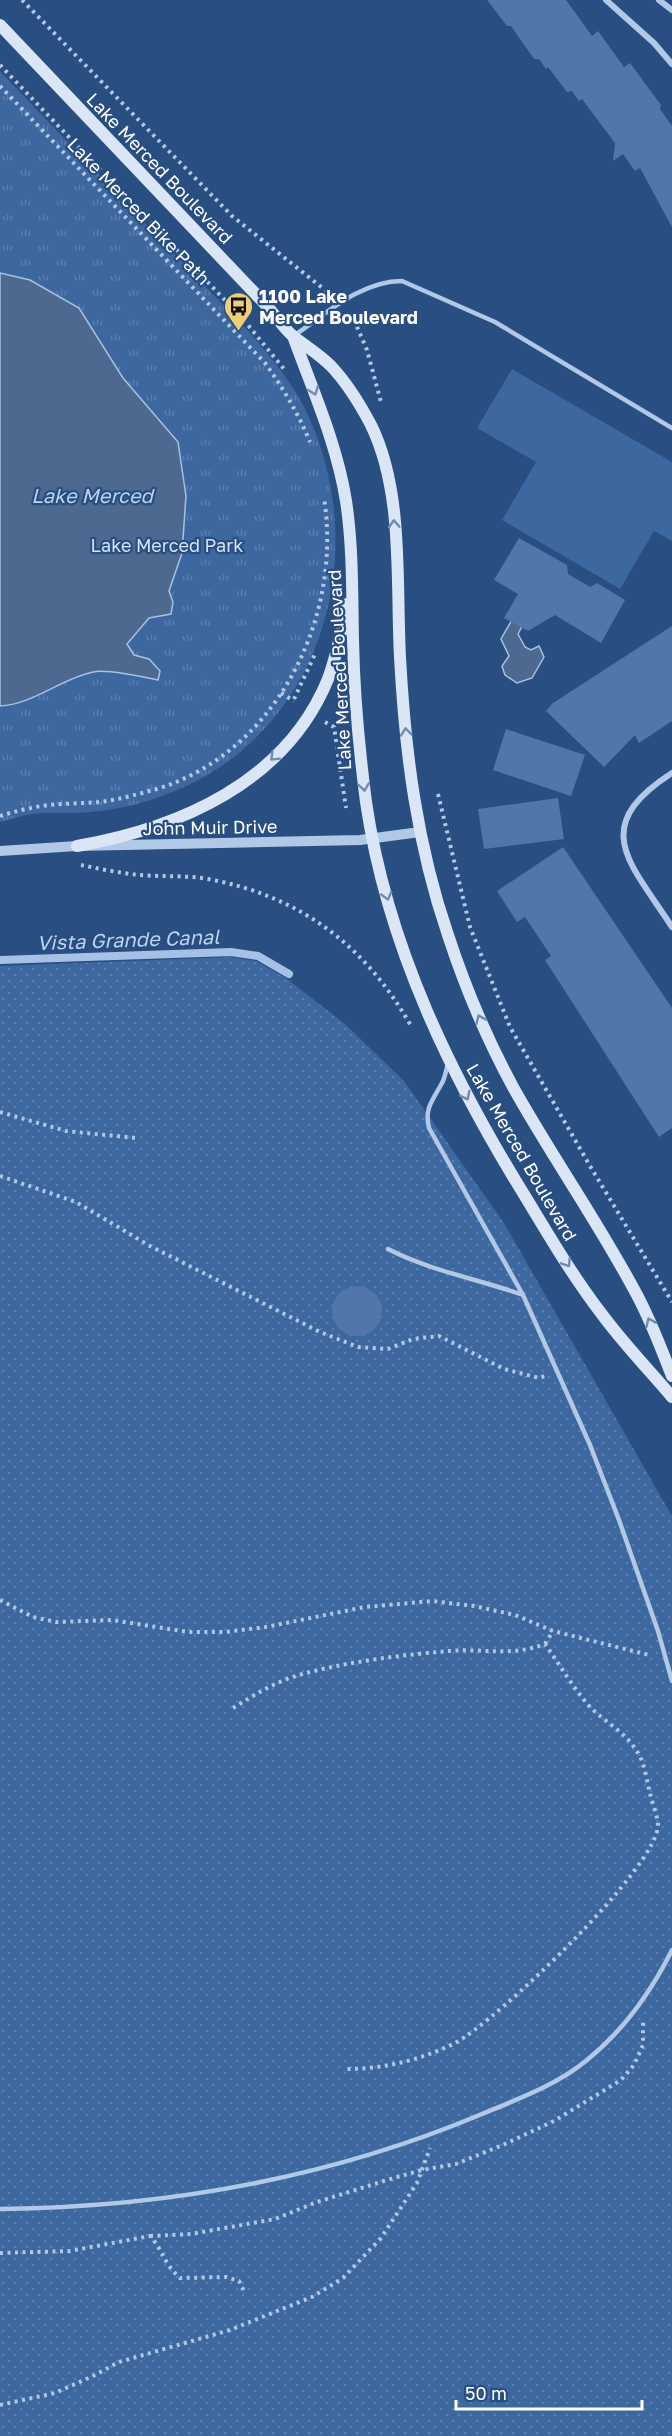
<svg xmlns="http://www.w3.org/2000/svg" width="672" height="2436" font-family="'Golos Text',sans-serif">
	<defs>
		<pattern id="grass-dots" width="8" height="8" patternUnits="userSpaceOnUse" patternTransform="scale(1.5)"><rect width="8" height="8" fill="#3d679f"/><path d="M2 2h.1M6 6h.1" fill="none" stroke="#5a7ead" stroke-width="1.8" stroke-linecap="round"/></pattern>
		<pattern id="park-tufts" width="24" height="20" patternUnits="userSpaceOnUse" patternTransform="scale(1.5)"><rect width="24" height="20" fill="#3d679f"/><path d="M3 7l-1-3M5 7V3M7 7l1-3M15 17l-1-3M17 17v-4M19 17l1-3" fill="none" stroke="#5a7ead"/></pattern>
	</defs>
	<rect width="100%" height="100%" fill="#284e82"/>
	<path fill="url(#grass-dots)" d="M 231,957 L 256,961 L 286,978 L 345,1024 L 404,1081 L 504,1223 L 672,1516 L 672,2436 L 0,2436 L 0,966 Z"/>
	<path fill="url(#park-tufts)" d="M 0,71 L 249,332 C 271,357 293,383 307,413 C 368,542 330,707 202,778 C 167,797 129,809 90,812 C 69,814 47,811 26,815 C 17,817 9,820 0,822 Z"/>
	<path fill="#3d679f" d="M 512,369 L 672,462 L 672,541 L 654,531 L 620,589 L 502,520 L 536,462 L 477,428 Z"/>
	<path fill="#4e698f" stroke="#a5c2e6" stroke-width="1.5" d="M 0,273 L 30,280 L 79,308 L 123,378 L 178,442 L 186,496 L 182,553 L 169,591 L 173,602 L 171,614 L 149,618 L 127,644 L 134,655 L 149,659 L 160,671 L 158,680 C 145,677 105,669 93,672 C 60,679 34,704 0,706 Z
		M 517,611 L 527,617 L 518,634 L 525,647 L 531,650 L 539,646 L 544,657 L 532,678 L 517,683 L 505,675 L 502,666 L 509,656 L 501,639 Z"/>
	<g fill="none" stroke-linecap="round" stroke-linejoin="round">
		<path stroke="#a5c2e6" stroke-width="8" d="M 0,960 L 231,952 L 258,956 L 289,974"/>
	</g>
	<path fill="#5177aa" d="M 487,0 L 566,0 L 592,36 L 598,31 L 624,67 L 630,63 L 661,105 L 660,109 L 672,126 L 672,227 L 640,168 L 635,171 L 623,154 L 613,161 L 615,143 L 582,99 L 579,101 L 572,91 L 567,92 L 548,67 L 546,69 L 539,59 L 534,59 L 511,26 L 507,26 Z
		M 519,538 L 567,565 L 568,574 L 590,587 L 597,583 L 625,600 L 601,643 L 555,615 L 528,631 L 504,618 L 518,594 L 494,580 Z
		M 672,626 L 672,721 L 639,743 L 635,735 L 604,767 L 546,711 L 553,703 Z
		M 506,729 L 585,755 L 571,796 L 493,770 Z
		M 558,798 L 564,839 L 484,849 L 478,809 Z
		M 563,847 L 672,1008 L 672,1128 L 659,1137 L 545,960 L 551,956 L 525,917 L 517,922 L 497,891 Z
		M332 1311a25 25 0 1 1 50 0a25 25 0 1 1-50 0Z"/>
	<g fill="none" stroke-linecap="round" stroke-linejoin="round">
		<path stroke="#b1c8e6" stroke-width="4" stroke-dasharray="3 4.5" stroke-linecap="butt" d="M 22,0 L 232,216 L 330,294
			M 0,65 L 243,319 L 284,369
			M 0,86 L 265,363 C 283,388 298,413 310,442
			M 351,313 L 367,350 L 381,402
			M 281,693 L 294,701
			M 294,699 L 316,652
			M 325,722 L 334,727 L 346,808
			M 438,794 L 470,927 L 510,1027 L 590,1166 L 672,1302
			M 0,816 C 10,813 20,810 31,808 C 53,803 76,804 99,802 C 118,800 138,794 157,789 C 277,752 343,617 324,498
			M 81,865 C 100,869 120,873 139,875 C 162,877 185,875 208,879 C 300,896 365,945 411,1026
			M 0,1112 L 66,1131 L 136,1138
			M 0,1176 L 76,1202 L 150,1246 L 320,1332 L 358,1347 L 388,1349 L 413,1339 L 439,1336 L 504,1369 L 539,1378 L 545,1376
			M 0,1600 L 33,1617 L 56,1622 L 112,1620 L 188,1632 L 225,1632 L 266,1627 L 365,1607 L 432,1601 L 474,1606 L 515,1615 L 553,1631 L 649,1655
			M 545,1644 L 553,1631
			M 233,1708 C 254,1695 275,1682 299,1675 C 345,1662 401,1655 449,1651 C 484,1648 511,1657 545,1644 C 560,1665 573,1688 590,1707 C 605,1722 625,1732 636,1750 C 645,1762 646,1779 650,1793 C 652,1803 657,1814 658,1824 C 660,1866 494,2023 455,2043 C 421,2060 383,2069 346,2069
			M 150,2236 L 191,2234 L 275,2219 L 317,2202 L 387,2180 L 422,2170 L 456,2164 L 505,2144 L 554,2121 L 621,2080 L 634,2065 L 643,2045 L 643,2022
			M 0,2253 L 70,2251 L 150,2236 C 163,2250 163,2263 180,2278 L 226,2277 L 239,2281 L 244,2291
			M 0,2405 L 55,2393 L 93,2376 L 119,2362 L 230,2330 L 312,2297 L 343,2278 L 381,2238 L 417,2183 L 430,2148"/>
		<path stroke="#b1c8e6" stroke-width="4.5" d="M 295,335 C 327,313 361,281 402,281 L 495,322 L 672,428
			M 448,1064 C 446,1070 445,1078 442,1083 C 433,1100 424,1108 429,1128 L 523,1295 L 590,1445 L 619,1520 L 658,1631 L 672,1681
			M 388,1249 C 431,1271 478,1279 523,1295
			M 0,2209 C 165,2207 330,2178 482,2114 C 518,2099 557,2085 587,2060 C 624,2030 651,1992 672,1950"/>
		<path stroke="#b1c8e6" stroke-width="6" d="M 606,0 L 654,43 L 672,64
			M 659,0 L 672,10
			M 672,773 C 588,827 630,862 672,927"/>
		<path stroke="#b1c8e6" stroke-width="10" d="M 0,851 L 77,846 L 360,840 L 420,832"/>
		<path stroke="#dae6f6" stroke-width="12" d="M 0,25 L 267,306 C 276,316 284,329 294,337 C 307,347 320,355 331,366 C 348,384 360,404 371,425 C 404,492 396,583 400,657 C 405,752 417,845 448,935 C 465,987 487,1039 513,1087 C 552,1157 599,1223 637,1295 C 651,1321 661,1348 672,1376
			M 293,336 C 313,391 337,444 346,501 C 353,547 352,594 353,640 C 354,694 359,748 366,802 C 387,946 452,1079 528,1201 C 552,1241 576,1281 604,1317 C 625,1345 649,1370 672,1397
			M 77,846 C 180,828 286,782 328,679 C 337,655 342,629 347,604"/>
	</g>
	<defs><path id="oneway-chevron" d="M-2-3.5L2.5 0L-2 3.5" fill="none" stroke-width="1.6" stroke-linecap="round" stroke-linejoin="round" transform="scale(1.5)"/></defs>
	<g stroke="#6f8bb0">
		<use href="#oneway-chevron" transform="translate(314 391) rotate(69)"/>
		<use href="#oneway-chevron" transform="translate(394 524) rotate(-93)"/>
		<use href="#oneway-chevron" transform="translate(406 732) rotate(-95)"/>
		<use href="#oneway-chevron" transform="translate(274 757) rotate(135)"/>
		<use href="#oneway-chevron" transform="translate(364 787) rotate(82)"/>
		<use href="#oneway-chevron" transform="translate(387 896) rotate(75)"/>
		<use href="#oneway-chevron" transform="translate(480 1019) rotate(-114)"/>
		<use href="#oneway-chevron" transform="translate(466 1096) rotate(63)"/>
		<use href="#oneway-chevron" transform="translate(567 1263) rotate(57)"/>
		<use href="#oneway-chevron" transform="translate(650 1322) rotate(-114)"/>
	</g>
	<defs>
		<symbol id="bus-pin" viewBox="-11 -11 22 30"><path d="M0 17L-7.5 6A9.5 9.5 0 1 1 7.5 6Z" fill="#eece77" stroke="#284e82"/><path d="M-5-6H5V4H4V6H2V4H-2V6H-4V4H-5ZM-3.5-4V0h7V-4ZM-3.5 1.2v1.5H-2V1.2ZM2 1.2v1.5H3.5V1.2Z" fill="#111"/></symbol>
	</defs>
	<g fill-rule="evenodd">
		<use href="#bus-pin" x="222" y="290" width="33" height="45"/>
	</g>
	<g text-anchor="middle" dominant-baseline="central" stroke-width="4.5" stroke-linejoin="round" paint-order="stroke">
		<g font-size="18" fill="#fff" stroke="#284e82">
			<text transform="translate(160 168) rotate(46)">Lake Merced Boulevard</text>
			<text transform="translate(139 211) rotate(46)">Lake Merced Bike Path</text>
			<text transform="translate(339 670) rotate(-93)">Lake Merced Boulevard</text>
			<text transform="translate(210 827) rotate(-1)">John Muir Drive</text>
			<text transform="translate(522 1152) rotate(60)">Lake Merced Boulevard</text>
		</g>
		<g font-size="18" font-weight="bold" fill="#fff" stroke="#284e82" text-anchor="start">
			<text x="259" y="296">1100 Lake<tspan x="259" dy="21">Merced Boulevard</tspan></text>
		</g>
		<g font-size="18" fill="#d4e2f5" stroke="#284e82">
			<text x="167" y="545">Lake Merced Park</text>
		</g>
		<g font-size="20" font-style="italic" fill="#bcd2ee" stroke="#284e82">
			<text x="92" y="495">Lake Merced</text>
			<text transform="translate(128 939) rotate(-2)">Vista Grande Canal</text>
		</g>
	</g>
	<path d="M456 2400v9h186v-9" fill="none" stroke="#ffffff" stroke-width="3"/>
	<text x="465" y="2400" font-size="18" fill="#ffffff" stroke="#284e82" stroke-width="4.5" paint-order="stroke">50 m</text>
</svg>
